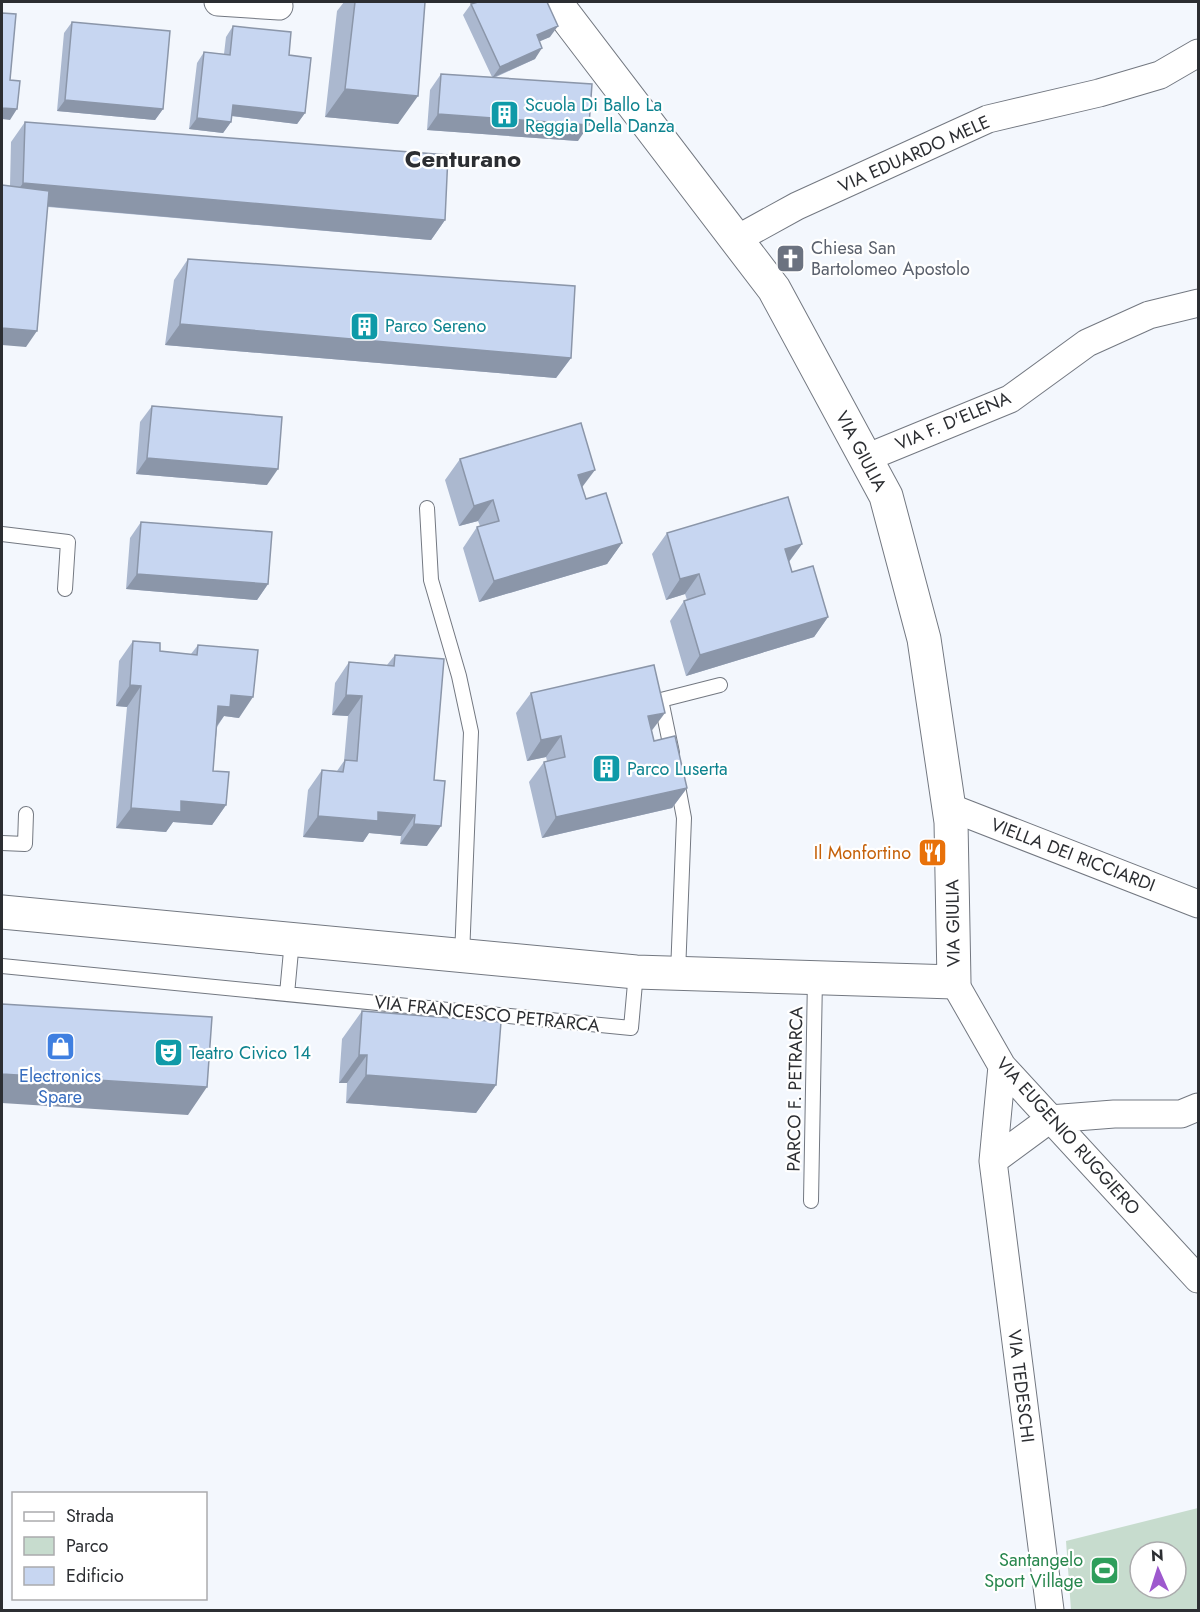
<svg xmlns="http://www.w3.org/2000/svg" width="1200" height="1612" font-family="Jost,sans-serif">
	<rect width="100%" height="100%" fill="#f3f7fd"/>
	<path fill="#c7dcce" fill-rule="evenodd" d="M 1198,1508 L 1198,1610 L 1071,1610 L 1066,1541 ZM 1140,1552 L 1176,1552 L 1176,1588 L 1140,1588 Z"/>
	<g fill="none" stroke-linecap="round" stroke-linejoin="round">
		<defs>
			<path id="service" d="M 427,508 L 431,580 L 459,676 L 471,732 L 462,956
				M 2,534 L 68,542 L 65,589
				M 672,753 L 661,700 L 720,685
				M 677,781 L 684,818 L 678,973
				M 2,843 L 25,844 L 26,814
				M 2,966 L 631,1028 L 636,972
				M 287,994 L 292,940
				M 811,1201 L 815,978"/>
			<path id="minor" d="M 218,2 L 279,6
				M 737,239 L 797,206 L 988,119 L 1099,93 L 1160,75 L 1198,53
				M 866,458 L 1010,399 L 1087,343 L 1149,315 L 1198,303
				M 949,807 L 1198,904
				M 954,982 L 1002,1066 L 1198,1279
				M 1002,1066 L 993,1161 L 1050,1610
				M 993,1161 L 1050,1119 L 1114,1114 L 1181,1114 L 1198,1107"/>
			<path id="secondary" d="M 2,912 L 636,972 L 954,982 L 951,822 L 924,639 L 886,496 L 774,289 L 555,2"/>
		</defs>
		<use href="#service" stroke="#737881" stroke-width="16"/>
		<use href="#minor" stroke="#737881" stroke-width="29"/>
		<use href="#secondary" stroke="#737881" stroke-width="35"/>
		<use href="#service" stroke="#fff" stroke-width="14"/>
		<use href="#minor" stroke="#fff" stroke-width="27"/>
		<use href="#secondary" stroke="#fff" stroke-width="33"/>
	</g>
	<path fill="#abb8cf" d="M 344,2 L 425,2 L 398,124 L 325,117 L 337,11 Z
		M 471,4 L 550,37 L 539,41 L 535,59 L 494,78 L 578,141 L 427,130 L 430,90 L 441,74 L 492,77 L 463,15 Z
		M 72,22 L 163,109 L 155,120 L 57,111 L 64,33 Z
		M 233,26 L 289,55 L 305,113 L 297,124 L 231,116 L 231,122 L 223,133 L 189,129 L 197,63 L 204,52 L 224,54 L 226,37 Z
		M 25,122 L 445,220 L 431,240 L 48,207 L 26,347 L 10,186 L 11,142 Z
		M 188,259 L 571,358 L 556,378 L 165,345 L 174,280 Z
		M 152,406 L 267,485 L 136,474 L 140,422 Z
		M 460,459 L 582,488 L 586,499 L 622,543 L 607,564 L 479,602 L 463,548 L 477,527 L 480,526 L 478,521 L 459,526 L 445,480 Z
		M 141,522 L 268,584 L 257,600 L 126,589 L 130,538 Z
		M 667,533 L 802,544 L 789,562 L 792,572 L 828,617 L 814,637 L 686,676 L 670,621 L 684,601 L 687,600 L 685,594 L 666,600 L 652,554 Z
		M 133,641 L 160,651 L 191,654 L 198,645 L 239,718 L 224,716 L 217,727 L 213,771 L 226,805 L 212,825 L 173,822 L 166,832 L 116,828 L 127,707 L 116,706 L 119,661 Z
		M 395,655 L 427,846 L 400,844 L 401,836 L 369,833 L 363,842 L 303,837 L 308,790 L 322,770 L 337,771 L 344,761 L 348,716 L 332,715 L 335,683 L 349,662 L 387,665 Z
		M 531,693 L 652,731 L 654,741 L 687,788 L 672,808 L 542,838 L 529,782 L 544,762 L 547,761 L 546,757 L 527,761 L 516,713 Z
		M 362,1011 L 496,1085 L 476,1113 L 346,1103 L 347,1083 L 339,1083 L 342,1039 Z"/>
	<path fill="#8b96a9" d="M 558,26 L 550,37 L 529,46 L 537,35 Z
		M 542,48 L 535,59 L 492,78 L 500,67 Z
		M 345,89 L 418,96 L 398,124 L 325,117 Z
		M 65,100 L 163,109 L 155,120 L 57,111 Z
		M 233,105 L 305,113 L 297,124 L 225,115 Z
		M 2,108 L 17,109 L 10,120 L 2,119 Z
		M 438,114 L 589,125 L 578,141 L 427,130 Z
		M 197,118 L 231,122 L 223,133 L 189,129 Z
		M 23,183 L 445,220 L 431,240 L 9,203 Z
		M 180,324 L 571,358 L 556,378 L 165,345 Z
		M 2,328 L 37,331 L 26,347 L 2,345 Z
		M 147,458 L 278,469 L 267,485 L 136,474 Z
		M 595,470 L 580,490 L 578,475 Z
		M 493,500 L 478,521 L 459,526 L 474,506 Z
		M 622,543 L 607,564 L 479,602 L 494,581 Z
		M 802,544 L 787,564 L 785,549 Z
		M 137,574 L 268,584 L 257,600 L 126,589 Z
		M 699,574 L 685,594 L 666,600 L 680,579 Z
		M 828,617 L 814,637 L 686,676 L 700,655 Z
		M 130,685 L 141,686 L 127,707 L 116,706 Z
		M 231,695 L 253,697 L 239,718 L 224,716 L 216,727 L 218,706 Z
		M 346,695 L 362,696 L 348,716 L 332,715 Z
		M 665,713 L 650,733 L 648,716 Z
		M 561,736 L 546,757 L 527,761 L 541,740 Z
		M 687,788 L 672,808 L 542,838 L 556,817 Z
		M 181,801 L 226,805 L 212,825 L 173,822 L 166,832 L 116,828 L 131,808 Z
		M 378,812 L 415,815 L 401,836 L 369,833 L 363,842 L 303,837 L 318,816 Z
		M 414,824 L 441,826 L 427,846 L 400,844 Z
		M 359,1055 L 367,1055 L 347,1083 L 339,1083 Z
		M 2,1074 L 207,1087 L 188,1115 L 2,1103 Z
		M 366,1075 L 496,1085 L 476,1113 L 346,1103 Z"/>
	<path fill="#c7d6f1" stroke="#8b96a9" stroke-width="1.5" d="M 355,2 L 425,2 L 418,96 L 345,89 Z
		M 478,2 L 547,2 L 558,26 L 537,35 L 542,48 L 500,67 L 471,4 Z
		M 2,13 L 16,14 L 10,80 L 20,81 L 17,109 L 2,108 Z
		M 72,22 L 170,31 L 163,109 L 65,100 Z
		M 233,26 L 291,32 L 289,55 L 311,58 L 305,113 L 233,105 L 231,122 L 197,118 L 204,52 L 230,55 Z
		M 441,74 L 592,84 L 589,125 L 438,114 Z
		M 25,122 L 448,155 L 445,220 L 23,183 Z
		M 2,185 L 49,191 L 37,331 L 2,328 Z
		M 188,259 L 575,286 L 571,358 L 180,324 Z
		M 152,406 L 282,417 L 278,469 L 147,458 Z
		M 581,423 L 595,470 L 578,475 L 586,499 L 606,493 L 622,543 L 494,581 L 477,527 L 499,521 L 493,500 L 474,506 L 460,459 Z
		M 788,497 L 802,544 L 785,549 L 792,572 L 813,566 L 828,617 L 700,655 L 684,601 L 705,594 L 699,574 L 680,579 L 667,533 Z
		M 141,522 L 272,532 L 268,584 L 137,574 Z
		M 133,641 L 160,643 L 160,651 L 197,655 L 198,645 L 258,650 L 253,697 L 231,695 L 230,707 L 218,706 L 213,771 L 229,772 L 226,805 L 181,801 L 181,812 L 131,808 L 141,686 L 130,685 Z
		M 395,655 L 444,659 L 434,780 L 445,781 L 441,826 L 414,824 L 415,815 L 378,812 L 378,821 L 318,816 L 322,770 L 343,772 L 345,760 L 357,761 L 362,696 L 346,695 L 349,662 L 394,666 Z
		M 654,665 L 665,713 L 648,716 L 654,741 L 675,736 L 687,788 L 556,817 L 544,762 L 565,757 L 561,736 L 541,740 L 531,693 Z
		M 2,1004 L 212,1017 L 207,1087 L 2,1074 Z
		M 362,1011 L 501,1022 L 496,1085 L 366,1075 L 367,1055 L 359,1055 Z"/>
	<defs>
		<symbol id="building-square" viewBox="-11 -11 22 22"><rect x="-9" y="-9" width="18" height="18" rx="4" fill="#0f9aa8" stroke="#fff"/><path d="M-4-6H4V6H1V3H-1V6H-4ZM-2.5-4.3h1.7v1.8h-1.7ZM.8-4.3h1.7v1.8H.8ZM-2.5-1h1.7V.8h-1.7ZM.8-1h1.7V.8H.8Z" fill="#fff"/></symbol>
		<symbol id="church-square" viewBox="-11 -11 22 22"><rect x="-9" y="-9" width="18" height="18" rx="4" fill="#6b7280" stroke="#fff"/><path d="M-1.2-6h2.4v3.5h3.3v2.4h-3.3V6h-2.4V-.1h-3.3v-2.4h3.3Z" fill="#fff"/></symbol>
		<symbol id="restaurant-square" viewBox="-11 -11 22 22"><rect x="-9" y="-9" width="18" height="18" rx="4" fill="#e8710a" stroke="#fff"/><path d="M-5-6h1v4h1v-4h1v4h1v-4h1v5L-1.5 .5V6h-2V.5L-5-1ZM5-6V6H3V1.5H1.5Q1.5-4 5-6Z" fill="#fff"/></symbol>
		<symbol id="shop-square" viewBox="-11 -11 22 22"><rect x="-9" y="-9" width="18" height="18" rx="4" fill="#3f7fe0" stroke="#fff"/><path d="M-5-2.5h2.3a2.7 3.5 0 0 1 5.4 0H5L5.5 6h-11ZM-1.5-2.5h3a1.5 2.3 0 0 0-3 0Z" fill="#fff"/></symbol>
		<symbol id="theatre-square" viewBox="-11 -11 22 22"><rect x="-9" y="-9" width="18" height="18" rx="4" fill="#0f9aa8" stroke="#fff"/><path d="M-5-5.5Q0-4 5-5.5V0Q5 5 0 6Q-5 5-5 0ZM-3.3-2.5H-1v1.5H-3.3ZM1-2.5H3.3v1.5H1ZM-2.8 1Q0 5.5 2.8 1Z" fill="#fff"/></symbol>
		<symbol id="stadium-square" viewBox="-11 -11 22 22"><rect x="-9" y="-9" width="18" height="18" rx="4" fill="#2e9e5b" stroke="#fff"/><path d="M0-5a6.5 5 0 1 0 0 10a6.5 5 0 1 0 0-10ZM-3.5-1.8h7v3.6h-7Z" fill="#fff"/></symbol>
	</defs>
	<g fill-rule="evenodd">
		<use href="#building-square" x="488" y="98" width="33" height="33"/>
		<use href="#church-square" x="774" y="242" width="33" height="33"/>
		<use href="#building-square" x="348" y="310" width="33" height="33"/>
		<use href="#building-square" x="590" y="752" width="33" height="33"/>
		<use href="#restaurant-square" x="916" y="836" width="33" height="33"/>
		<use href="#shop-square" x="44" y="1030" width="33" height="33"/>
		<use href="#theatre-square" x="152" y="1036" width="33" height="33"/>
		<use href="#stadium-square" x="1088" y="1554" width="33" height="33"/>
	</g>
	<g text-anchor="middle" dominant-baseline="central" stroke-width="4.5" stroke-linejoin="round" paint-order="stroke">
		<g font-size="18" fill="#0d838f" stroke="#fff" text-anchor="start">
			<text x="525" y="105">Scuola Di Ballo La<tspan x="525" dy="21">Reggia Della Danza</tspan></text>
			<text x="385" y="326">Parco Sereno</text>
			<text x="627" y="769">Parco Luserta</text>
			<text x="189" y="1053">Teatro Civico 14</text>
		</g>
		<g font-size="18" fill="#2c2e32" stroke="#fff">
			<text transform="translate(914 154) rotate(-24)">VIA EDUARDO MELE</text>
			<text transform="translate(953 421) rotate(-23)">VIA F. D'ELENA</text>
			<text transform="translate(861 451) rotate(62)">VIA GIULIA</text>
			<text transform="translate(1073 855) rotate(21)">VIELLA DEI RICCIARDI</text>
			<text transform="translate(953 923) rotate(-91)">VIA GIULIA</text>
			<text transform="translate(487 1014) rotate(6)">VIA FRANCESCO PETRARCA</text>
			<text transform="translate(795 1089) rotate(-89)">PARCO F. PETRARCA</text>
			<text transform="translate(1068 1136) rotate(48)">VIA EUGENIO RUGGIERO</text>
			<text transform="translate(1021 1386) rotate(83)">VIA TEDESCHI</text>
		</g>
		<g font-size="18" fill="#5b616d" stroke="#fff" text-anchor="start">
			<text x="811" y="248">Chiesa San<tspan x="811" dy="21">Bartolomeo Apostolo</tspan></text>
		</g>
		<g font-size="18" fill="#c56008" stroke="#fff" text-anchor="end">
			<text x="911" y="853">Il Monfortino</text>
		</g>
		<g font-size="18" fill="#366cbe" stroke="#fff">
			<text x="60" y="1076">Electronics<tspan x="60" dy="21">Spare</tspan></text>
		</g>
		<g font-size="18" fill="#27864d" stroke="#fff" text-anchor="end">
			<text x="1083" y="1560">Santangelo<tspan x="1083" dy="21">Sport Village</tspan></text>
		</g>
		<g font-size="24" font-weight="bold" fill="#2c2e32" stroke="#fff">
			<text x="463" y="158">Centurano</text>
		</g>
	</g>
	<rect width="1200" height="1612" fill="none" stroke="#2c2e32" stroke-width="6"/>
	<rect x="12" y="1492" width="195" height="108" fill="#ffffff" stroke="#ababad" stroke-width="1.5"/>
	<rect x="24" y="1512" width="30" height="9" fill="#ffffff" stroke="#ababad" stroke-width="1.5"/>
	<text x="66" y="1522" font-size="18" fill="#2c2e32">Strada</text>
	<rect x="24" y="1537" width="30" height="18" fill="#c7dcce" stroke="#ababad" stroke-width="1.5"/>
	<text x="66" y="1552" font-size="18" fill="#2c2e32">Parco</text>
	<rect x="24" y="1567" width="30" height="18" fill="#c7d6f1" stroke="#ababad" stroke-width="1.5"/>
	<text x="66" y="1582" font-size="18" fill="#2c2e32">Edificio</text>
	<g transform="translate(1158 1570) rotate(357)"><circle r="28" fill="#ffffff" stroke="#ababad" stroke-width="1.5"/>
	<path d="M0-4.5L10 22L0 15L-10 22Z" fill="#9e59ce"/>
	<text y="-9" font-size="16" font-weight="bold" text-anchor="middle" fill="#2c2e32">N</text>
	</g>
</svg>
